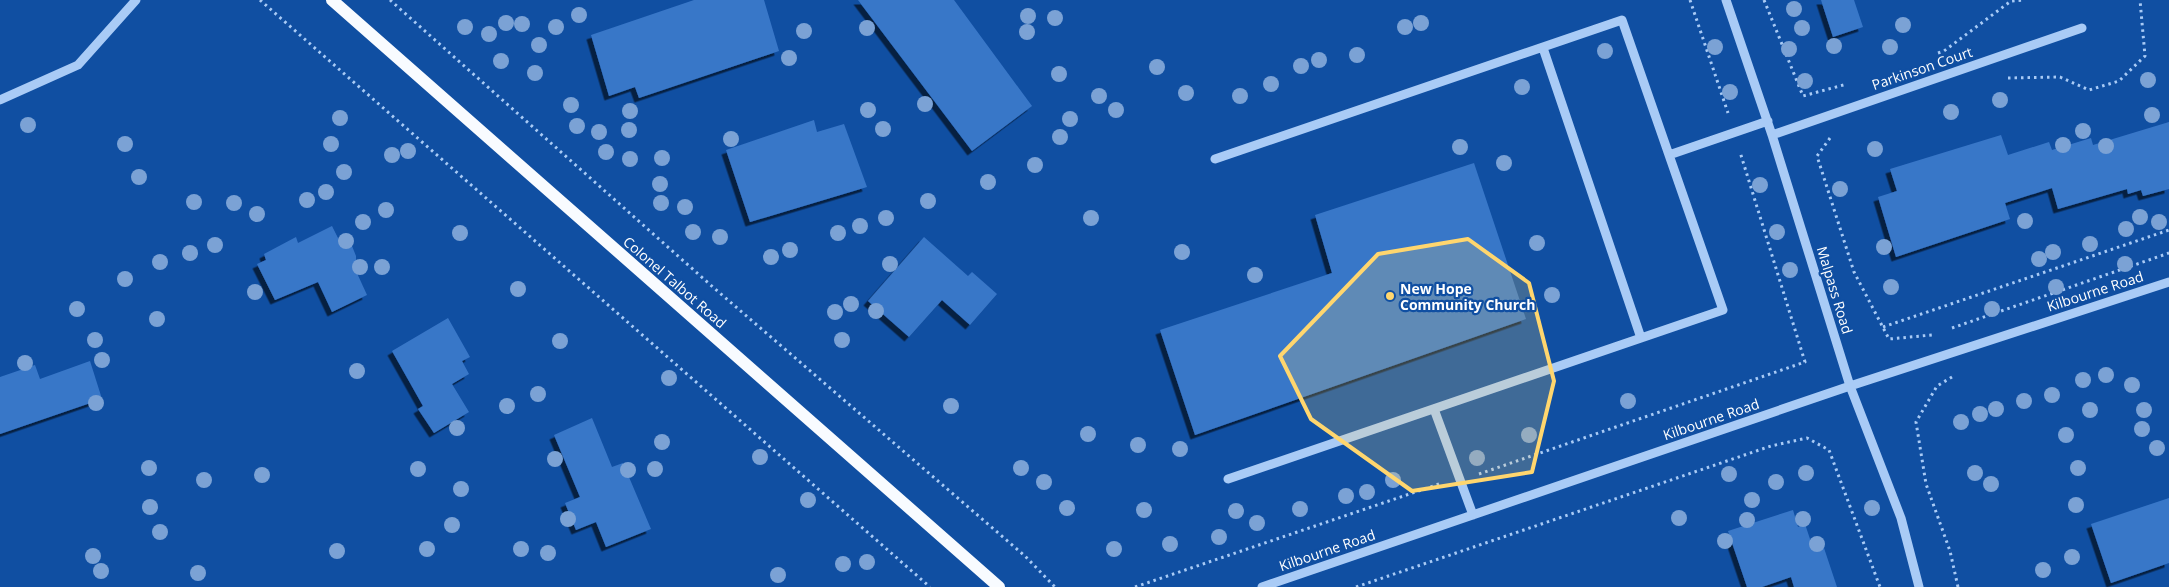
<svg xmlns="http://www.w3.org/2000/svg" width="2169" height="587" font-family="'Open Sans',sans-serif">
	<defs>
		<filter id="shadow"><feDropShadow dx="-4.5" dy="4.5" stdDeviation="0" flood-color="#0009"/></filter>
	</defs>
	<rect width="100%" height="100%" fill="#104fa2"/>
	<path fill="#3977c8" filter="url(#shadow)" d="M 694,0 L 764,0 L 779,51 L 639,98 L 635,87 L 609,96 L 591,35 Z
		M 858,0 L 954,0 L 1032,106 L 972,151 Z
		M 1821,0 L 1854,0 L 1863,27 L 1833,37 Z
		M 814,120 L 817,132 L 844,124 L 867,187 L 750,222 L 726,150 Z
		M 2169,122 L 2169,189 L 2143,196 L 2141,190 L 2128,194 L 2127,189 L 2058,209 L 2052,188 L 2005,203 L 2010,219 L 1896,257 L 1878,197 L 1897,191 L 1890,169 L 2001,135 L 2008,155 L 2049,142 L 2052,150 L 2091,138 L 2093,145 Z
		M 1474,163 L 1526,319 L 1195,435 L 1160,330 L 1332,273 L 1315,215 Z
		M 332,226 L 339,240 L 352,246 L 356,256 L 356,271 L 367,295 L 332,312 L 318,282 L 275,300 L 257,264 L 266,260 L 264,254 L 296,237 L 298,243 Z
		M 924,237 L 968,276 L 972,272 L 997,294 L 970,325 L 942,300 L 909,337 L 868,301 Z
		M 448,318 L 470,357 L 462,361 L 469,374 L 452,384 L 469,412 L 434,433 L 418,409 L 423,406 L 392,351 Z
		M 90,361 L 102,399 L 0,434 L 0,377 L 35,365 L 40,379 Z
		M 592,418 L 612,467 L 623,463 L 651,529 L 606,547 L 596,522 L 576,530 L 565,503 L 580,497 L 554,435 Z
		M 2169,498 L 2169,563 L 2111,583 L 2091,524 Z
		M 1793,510 L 1798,527 L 1805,524 L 1814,551 L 1824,548 L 1837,587 L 1794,587 L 1791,577 L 1762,587 L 1747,587 L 1728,531 Z"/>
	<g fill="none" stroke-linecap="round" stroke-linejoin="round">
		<path stroke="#a9cbf6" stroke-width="3" stroke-dasharray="2.5 4" stroke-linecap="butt" d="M 260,0 L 930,587
			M 390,0 L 714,288 L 1025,556 L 1055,587
			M 1690,0 L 1728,113
			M 1764,0 L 1803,96 L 1847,84
			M 1938,53 L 1944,51 L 2011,1 L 2024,0
			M 2008,78 L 2060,77 L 2089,90 L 2119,81 L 2145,56 L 2140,0
			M 1830,138 L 1817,156 L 1854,272 L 1889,339 L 1932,335
			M 1883,327 L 2169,230
			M 1952,328 L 2169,253
			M 1952,377 L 1937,386 L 1916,422 L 1926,484 L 1950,551 L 1958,587
			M 1479,474 L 1805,362 L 1740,152
			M 1135,587 L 1439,484
			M 1356,587 L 1771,446 L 1807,438 L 1829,450 L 1880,587"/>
		<path stroke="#a9cbf6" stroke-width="9" d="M 1726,0 L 1772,135 L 1850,386 L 1901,518 L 1919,587
			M 1543,48 L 1641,338
			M 0,100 L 78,65 L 136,0
			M 1772,135 L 2082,28
			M 1669,155 L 1768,121
			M 1215,159 L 1622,20 L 1723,310 L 1228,479
			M 1434,409 L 1473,515
			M 1262,587 L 1850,386 L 2169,282"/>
		<path stroke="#f8fbff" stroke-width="12" d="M 332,0 L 999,587"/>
	</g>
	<g fill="#7ba2d5">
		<circle cx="1794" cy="9" r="8"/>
		<circle cx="579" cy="15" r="8"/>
		<circle cx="1028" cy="16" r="8"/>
		<circle cx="1055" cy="18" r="8"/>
		<circle cx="506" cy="23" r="8"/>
		<circle cx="1421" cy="23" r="8"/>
		<circle cx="522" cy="24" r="8"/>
		<circle cx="1903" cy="25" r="8"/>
		<circle cx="465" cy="27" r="8"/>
		<circle cx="556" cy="27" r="8"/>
		<circle cx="1405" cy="27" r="8"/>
		<circle cx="867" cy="28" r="8"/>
		<circle cx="1802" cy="28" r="8"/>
		<circle cx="804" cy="31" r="8"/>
		<circle cx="1027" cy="32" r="8"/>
		<circle cx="489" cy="34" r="8"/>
		<circle cx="539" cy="45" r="8"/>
		<circle cx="1834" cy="46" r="8"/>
		<circle cx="1715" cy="47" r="8"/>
		<circle cx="1890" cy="47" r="8"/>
		<circle cx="1789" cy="49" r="8"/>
		<circle cx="1605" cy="51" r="8"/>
		<circle cx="1357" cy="55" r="8"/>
		<circle cx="789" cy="58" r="8"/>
		<circle cx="1319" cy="60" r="8"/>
		<circle cx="501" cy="61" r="8"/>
		<circle cx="1301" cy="66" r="8"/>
		<circle cx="1157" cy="67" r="8"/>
		<circle cx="535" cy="73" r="8"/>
		<circle cx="1059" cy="74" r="8"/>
		<circle cx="2148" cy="80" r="8"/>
		<circle cx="1805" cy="81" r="8"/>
		<circle cx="1271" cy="84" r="8"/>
		<circle cx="1522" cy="87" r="8"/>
		<circle cx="1730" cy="92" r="8"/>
		<circle cx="1186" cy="93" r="8"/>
		<circle cx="1099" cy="96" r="8"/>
		<circle cx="1240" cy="96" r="8"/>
		<circle cx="2000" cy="100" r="8"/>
		<circle cx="925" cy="104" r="8"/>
		<circle cx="571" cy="105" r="8"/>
		<circle cx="868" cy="110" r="8"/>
		<circle cx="1116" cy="110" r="8"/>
		<circle cx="630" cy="111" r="8"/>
		<circle cx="1951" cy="112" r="8"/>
		<circle cx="2152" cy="115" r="8"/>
		<circle cx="340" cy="118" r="8"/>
		<circle cx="1070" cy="119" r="8"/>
		<circle cx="28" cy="125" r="8"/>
		<circle cx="577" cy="126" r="8"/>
		<circle cx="883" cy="129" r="8"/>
		<circle cx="629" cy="130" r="8"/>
		<circle cx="2083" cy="131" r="8"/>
		<circle cx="599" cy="132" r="8"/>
		<circle cx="1060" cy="137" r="8"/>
		<circle cx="731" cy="139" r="8"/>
		<circle cx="125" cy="144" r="8"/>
		<circle cx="331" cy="144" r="8"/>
		<circle cx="2063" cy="145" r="8"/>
		<circle cx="2106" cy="146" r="8"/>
		<circle cx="1460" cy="147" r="8"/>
		<circle cx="1875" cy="149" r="8"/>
		<circle cx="408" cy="151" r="8"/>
		<circle cx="606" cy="152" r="8"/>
		<circle cx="392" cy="155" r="8"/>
		<circle cx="662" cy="158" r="8"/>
		<circle cx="630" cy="159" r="8"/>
		<circle cx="1504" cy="163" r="8"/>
		<circle cx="1035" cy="165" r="8"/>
		<circle cx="344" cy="172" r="8"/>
		<circle cx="139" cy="177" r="8"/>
		<circle cx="988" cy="182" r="8"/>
		<circle cx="660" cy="184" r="8"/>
		<circle cx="1760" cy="185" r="8"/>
		<circle cx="1840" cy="189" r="8"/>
		<circle cx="326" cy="192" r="8"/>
		<circle cx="307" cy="200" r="8"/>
		<circle cx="928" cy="201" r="8"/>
		<circle cx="194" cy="202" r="8"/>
		<circle cx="234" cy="203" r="8"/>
		<circle cx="661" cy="203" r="8"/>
		<circle cx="685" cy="207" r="8"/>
		<circle cx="386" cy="210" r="8"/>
		<circle cx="257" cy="214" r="8"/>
		<circle cx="2140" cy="217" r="8"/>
		<circle cx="886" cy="218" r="8"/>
		<circle cx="1091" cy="218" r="8"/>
		<circle cx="2025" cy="221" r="8"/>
		<circle cx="363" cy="222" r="8"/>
		<circle cx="2159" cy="222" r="8"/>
		<circle cx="860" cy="226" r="8"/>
		<circle cx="2126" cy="229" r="8"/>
		<circle cx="693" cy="232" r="8"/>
		<circle cx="1777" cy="232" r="8"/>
		<circle cx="460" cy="233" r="8"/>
		<circle cx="838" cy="233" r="8"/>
		<circle cx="720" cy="237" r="8"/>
		<circle cx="346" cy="241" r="8"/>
		<circle cx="1537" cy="243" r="8"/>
		<circle cx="2090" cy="244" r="8"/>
		<circle cx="215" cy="245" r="8"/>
		<circle cx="1884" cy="247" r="8"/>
		<circle cx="790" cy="250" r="8"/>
		<circle cx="1182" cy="252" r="8"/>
		<circle cx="2053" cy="252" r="8"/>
		<circle cx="190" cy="253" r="8"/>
		<circle cx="771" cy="257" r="8"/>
		<circle cx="2039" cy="259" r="8"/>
		<circle cx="160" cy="262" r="8"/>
		<circle cx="890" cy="264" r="8"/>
		<circle cx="2125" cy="264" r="8"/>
		<circle cx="360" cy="267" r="8"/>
		<circle cx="382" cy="267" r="8"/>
		<circle cx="1790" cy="270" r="8"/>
		<circle cx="1255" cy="275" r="8"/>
		<circle cx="125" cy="279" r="8"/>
		<circle cx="1891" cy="287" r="8"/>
		<circle cx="2056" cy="287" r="8"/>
		<circle cx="518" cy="289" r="8"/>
		<circle cx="255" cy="292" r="8"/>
		<circle cx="1552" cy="295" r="8"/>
		<circle cx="851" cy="304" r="8"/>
		<circle cx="77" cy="309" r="8"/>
		<circle cx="1992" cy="309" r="8"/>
		<circle cx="876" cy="311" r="8"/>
		<circle cx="835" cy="312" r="8"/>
		<circle cx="157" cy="319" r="8"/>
		<circle cx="95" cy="340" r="8"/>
		<circle cx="842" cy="340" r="8"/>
		<circle cx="560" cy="341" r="8"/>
		<circle cx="102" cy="360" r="8"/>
		<circle cx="25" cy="363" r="8"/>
		<circle cx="357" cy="371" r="8"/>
		<circle cx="2106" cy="375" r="8"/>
		<circle cx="669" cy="378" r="8"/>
		<circle cx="2083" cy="380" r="8"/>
		<circle cx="2132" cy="385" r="8"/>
		<circle cx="538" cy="394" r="8"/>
		<circle cx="2052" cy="395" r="8"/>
		<circle cx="1628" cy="401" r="8"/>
		<circle cx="2024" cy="401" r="8"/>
		<circle cx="96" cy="403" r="8"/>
		<circle cx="507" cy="406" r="8"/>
		<circle cx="951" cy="406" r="8"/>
		<circle cx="1996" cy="409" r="8"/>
		<circle cx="2090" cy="410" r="8"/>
		<circle cx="2144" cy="410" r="8"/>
		<circle cx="1980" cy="414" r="8"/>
		<circle cx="1961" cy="422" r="8"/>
		<circle cx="457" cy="428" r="8"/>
		<circle cx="2142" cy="429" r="8"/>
		<circle cx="1088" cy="434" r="8"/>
		<circle cx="1529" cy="435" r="8"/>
		<circle cx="2066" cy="435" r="8"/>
		<circle cx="662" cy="442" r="8"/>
		<circle cx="1138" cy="445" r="8"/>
		<circle cx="2157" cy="448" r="8"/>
		<circle cx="1180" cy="449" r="8"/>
		<circle cx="760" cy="457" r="8"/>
		<circle cx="1477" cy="458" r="8"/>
		<circle cx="555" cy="459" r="8"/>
		<circle cx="149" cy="468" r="8"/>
		<circle cx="1021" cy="468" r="8"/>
		<circle cx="2078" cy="468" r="8"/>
		<circle cx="418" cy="469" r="8"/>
		<circle cx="655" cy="469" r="8"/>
		<circle cx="628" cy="470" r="8"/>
		<circle cx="1806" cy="473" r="8"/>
		<circle cx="1975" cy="473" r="8"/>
		<circle cx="1729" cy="474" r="8"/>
		<circle cx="262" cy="475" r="8"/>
		<circle cx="204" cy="480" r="8"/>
		<circle cx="1393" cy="480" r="8"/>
		<circle cx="1044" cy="482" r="8"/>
		<circle cx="1776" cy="482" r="8"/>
		<circle cx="1991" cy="484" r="8"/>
		<circle cx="461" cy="489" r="8"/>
		<circle cx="1367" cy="492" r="8"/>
		<circle cx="1346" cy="496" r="8"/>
		<circle cx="808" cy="500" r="8"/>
		<circle cx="1752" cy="500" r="8"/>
		<circle cx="2076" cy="505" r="8"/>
		<circle cx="150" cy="507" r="8"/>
		<circle cx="1067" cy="508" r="8"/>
		<circle cx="1872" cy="508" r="8"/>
		<circle cx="1300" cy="509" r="8"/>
		<circle cx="1144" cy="510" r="8"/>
		<circle cx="1236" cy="511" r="8"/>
		<circle cx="1679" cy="518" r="8"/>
		<circle cx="568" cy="519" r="8"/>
		<circle cx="1803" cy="519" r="8"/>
		<circle cx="1747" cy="520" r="8"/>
		<circle cx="1257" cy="523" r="8"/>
		<circle cx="452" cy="525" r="8"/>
		<circle cx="160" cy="532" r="8"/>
		<circle cx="1219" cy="537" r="8"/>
		<circle cx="1725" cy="541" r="8"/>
		<circle cx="1170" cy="544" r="8"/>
		<circle cx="1817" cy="544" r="8"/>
		<circle cx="427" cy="549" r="8"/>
		<circle cx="521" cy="549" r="8"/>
		<circle cx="1114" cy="549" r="8"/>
		<circle cx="337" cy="551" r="8"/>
		<circle cx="548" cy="553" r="8"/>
		<circle cx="93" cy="556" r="8"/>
		<circle cx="2072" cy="557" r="8"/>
		<circle cx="867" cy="562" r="8"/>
		<circle cx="843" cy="564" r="8"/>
		<circle cx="2043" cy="570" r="8"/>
		<circle cx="101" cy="571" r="8"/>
		<circle cx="198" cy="573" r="8"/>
		<circle cx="778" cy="575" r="8"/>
	</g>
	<path fill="#ffd66e" fill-opacity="0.2" stroke="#ffd66e" stroke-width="4" stroke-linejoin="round" d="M 1468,239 L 1529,283 L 1554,381 L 1532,472 L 1412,491 L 1311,419 L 1280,356 L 1378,254 Z"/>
	<circle fill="#ffd66e" stroke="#104fa2" stroke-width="2" cx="1390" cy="296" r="5"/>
	<g text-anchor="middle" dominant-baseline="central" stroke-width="4.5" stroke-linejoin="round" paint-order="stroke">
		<g font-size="14" fill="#fff" stroke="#104fa2">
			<text transform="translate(1922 68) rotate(-19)">Parkinson Court</text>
			<text transform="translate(675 282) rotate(41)">Colonel Talbot Road</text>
			<text transform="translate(1835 290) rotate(73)">Malpass Road</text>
			<text transform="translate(2095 291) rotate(-18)">Kilbourne Road</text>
			<text transform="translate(1711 419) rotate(-19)">Kilbourne Road</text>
			<text transform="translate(1327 550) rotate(-19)">Kilbourne Road</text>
		</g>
		<g font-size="14" font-weight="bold" fill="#fff" stroke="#104fa2" text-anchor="start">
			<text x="1400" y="288">New Hope<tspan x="1400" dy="16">Community Church</tspan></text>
		</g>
	</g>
</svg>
